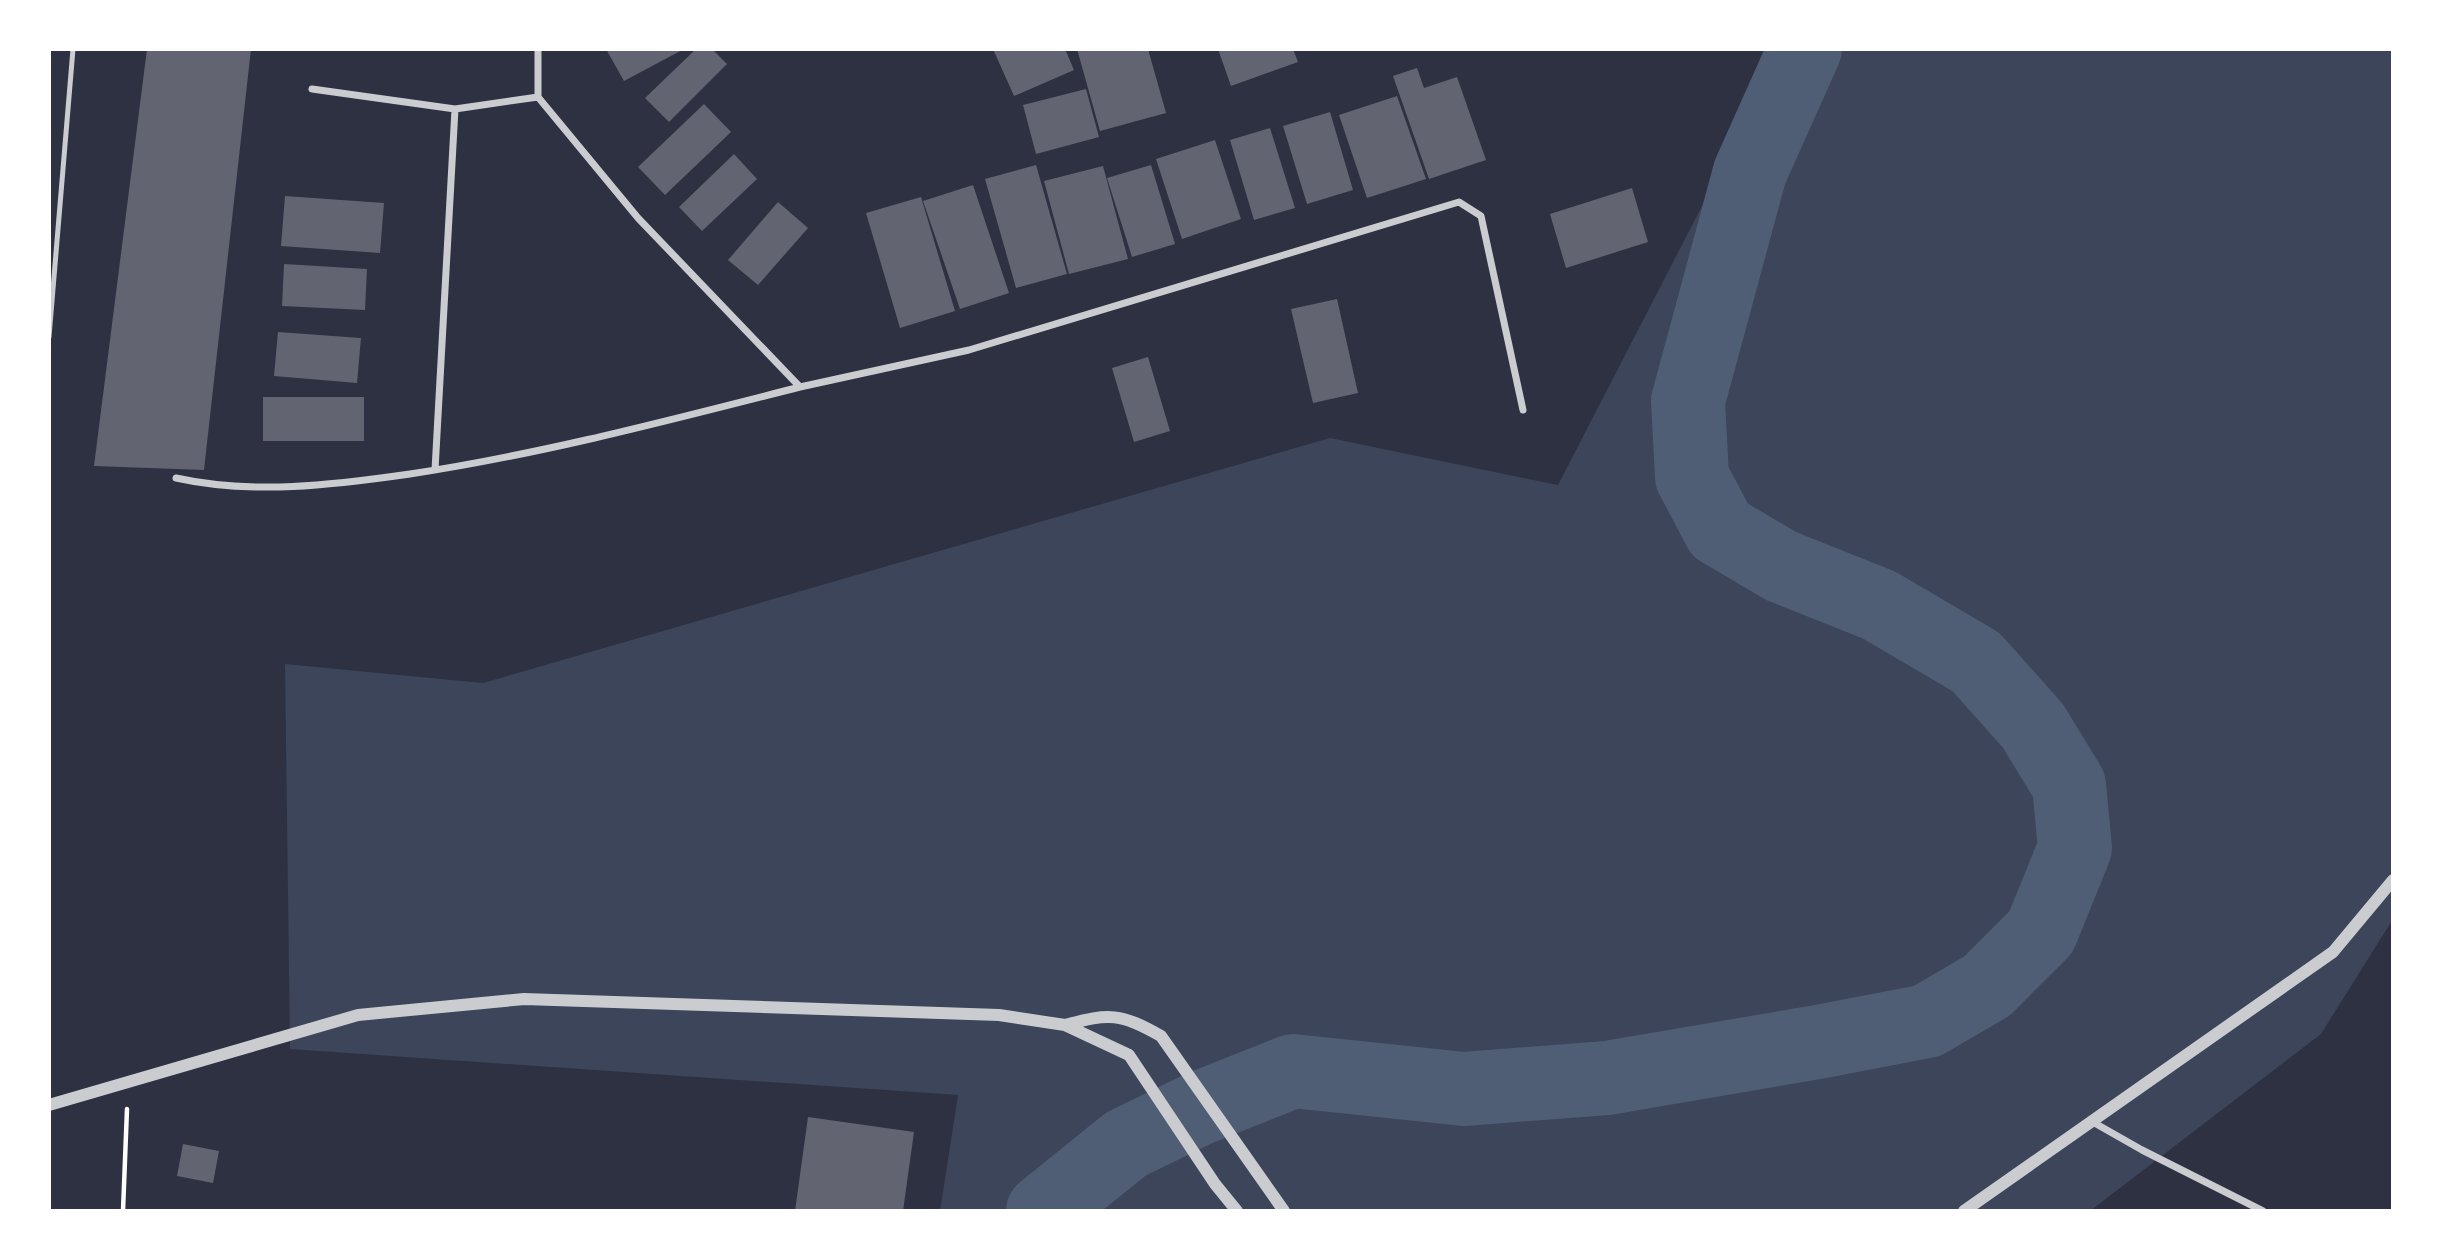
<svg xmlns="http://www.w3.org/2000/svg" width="2442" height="1260" font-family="Figtree,sans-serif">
	<rect width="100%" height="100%" fill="#2d3142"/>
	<path fill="#3c4559" d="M 1783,49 L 2393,49 L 2393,919 L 2321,1034 L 2090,1211 L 940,1211 L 958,1095 L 290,1049 L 285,664 L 483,683 L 1330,438 L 1558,485 Z"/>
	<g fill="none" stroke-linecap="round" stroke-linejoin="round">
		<path stroke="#4f5d75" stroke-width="74" d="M 1043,1211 L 1126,1144 L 1200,1108 L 1293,1071 L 1464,1089 L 1607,1078 L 1818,1042 L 1927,1021 L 1987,986 L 2041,932 L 2075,848 L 2069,785 L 2033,726 L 1976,662 L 1879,605 L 1781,566 L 1720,530 L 1692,477 L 1688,401 L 1750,172 L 1805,49"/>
	</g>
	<path fill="#626471" d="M 147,49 L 251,49 L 204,470 L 94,466 Z
		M 606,49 L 684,49 L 624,81 Z
		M 696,49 L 712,49 L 727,64 L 669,122 L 645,98 Z
		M 993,49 L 1065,49 L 1074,70 L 1014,96 Z
		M 1077,49 L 1148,49 L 1166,113 L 1100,131 Z
		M 1218,49 L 1293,49 L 1298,62 L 1231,86 Z
		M 1417,68 L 1424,88 L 1457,77 L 1486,160 L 1429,179 L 1393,76 Z
		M 1086,89 L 1099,137 L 1036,154 L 1023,105 Z
		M 1397,96 L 1426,179 L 1367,198 L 1339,115 Z
		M 704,104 L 731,132 L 665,195 L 638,167 Z
		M 1330,112 L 1353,190 L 1307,204 L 1283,126 Z
		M 1270,128 L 1295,208 L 1254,220 L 1230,140 Z
		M 1215,140 L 1241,219 L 1182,239 L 1156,159 Z
		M 734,154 L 757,179 L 702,231 L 679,207 Z
		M 1036,165 L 1067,274 L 1016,288 L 985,179 Z
		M 1151,165 L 1175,244 L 1132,257 L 1107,178 Z
		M 1103,166 L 1128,259 L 1069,274 L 1044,181 Z
		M 973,185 L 1009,293 L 960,309 L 923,201 Z
		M 1632,188 L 1648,242 L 1566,268 L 1550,214 Z
		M 285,196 L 384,203 L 380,253 L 281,246 Z
		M 921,197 L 955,311 L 900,328 L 866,213 Z
		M 778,202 L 808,228 L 758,285 L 728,260 Z
		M 284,264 L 367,269 L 365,310 L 282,306 Z
		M 1337,299 L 1358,393 L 1313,403 L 1291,309 Z
		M 278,332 L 361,338 L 357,383 L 274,376 Z
		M 1148,357 L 1170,431 L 1134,442 L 1112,368 Z
		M 263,397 L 364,397 L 364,441 L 263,441 Z
		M 808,1117 L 914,1132 L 903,1211 L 795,1211 Z
		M 183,1144 L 219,1151 L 213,1183 L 177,1176 Z"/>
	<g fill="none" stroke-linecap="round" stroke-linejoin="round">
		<path stroke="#fff" stroke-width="4.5" d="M 123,1211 L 127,1109"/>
		<path stroke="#caccd0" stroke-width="5" d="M 49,337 L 73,49"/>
		<path stroke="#caccd0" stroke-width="7" d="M 538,49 L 538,97 L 638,218 L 800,387 L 969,350 L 1459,202 L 1481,216 L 1523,410
			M 312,89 L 455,109 L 538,97
			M 435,470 L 455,109
			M 176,478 C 253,495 333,485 410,474 C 542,454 670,420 800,387
			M 2091,1121 L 2142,1150 L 2263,1211"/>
		<path stroke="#caccd0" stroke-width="12" d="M 1065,1025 C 1110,1013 1120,1013 1161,1036 L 1284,1211
			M 49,1105 L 358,1015 L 524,999 L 999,1015 L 1065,1025 L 1129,1055 L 1215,1184 L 1237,1211
			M 1964,1211 L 2333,952 L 2393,880"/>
	</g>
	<rect width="2442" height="1260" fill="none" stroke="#ffffff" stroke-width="102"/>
</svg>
